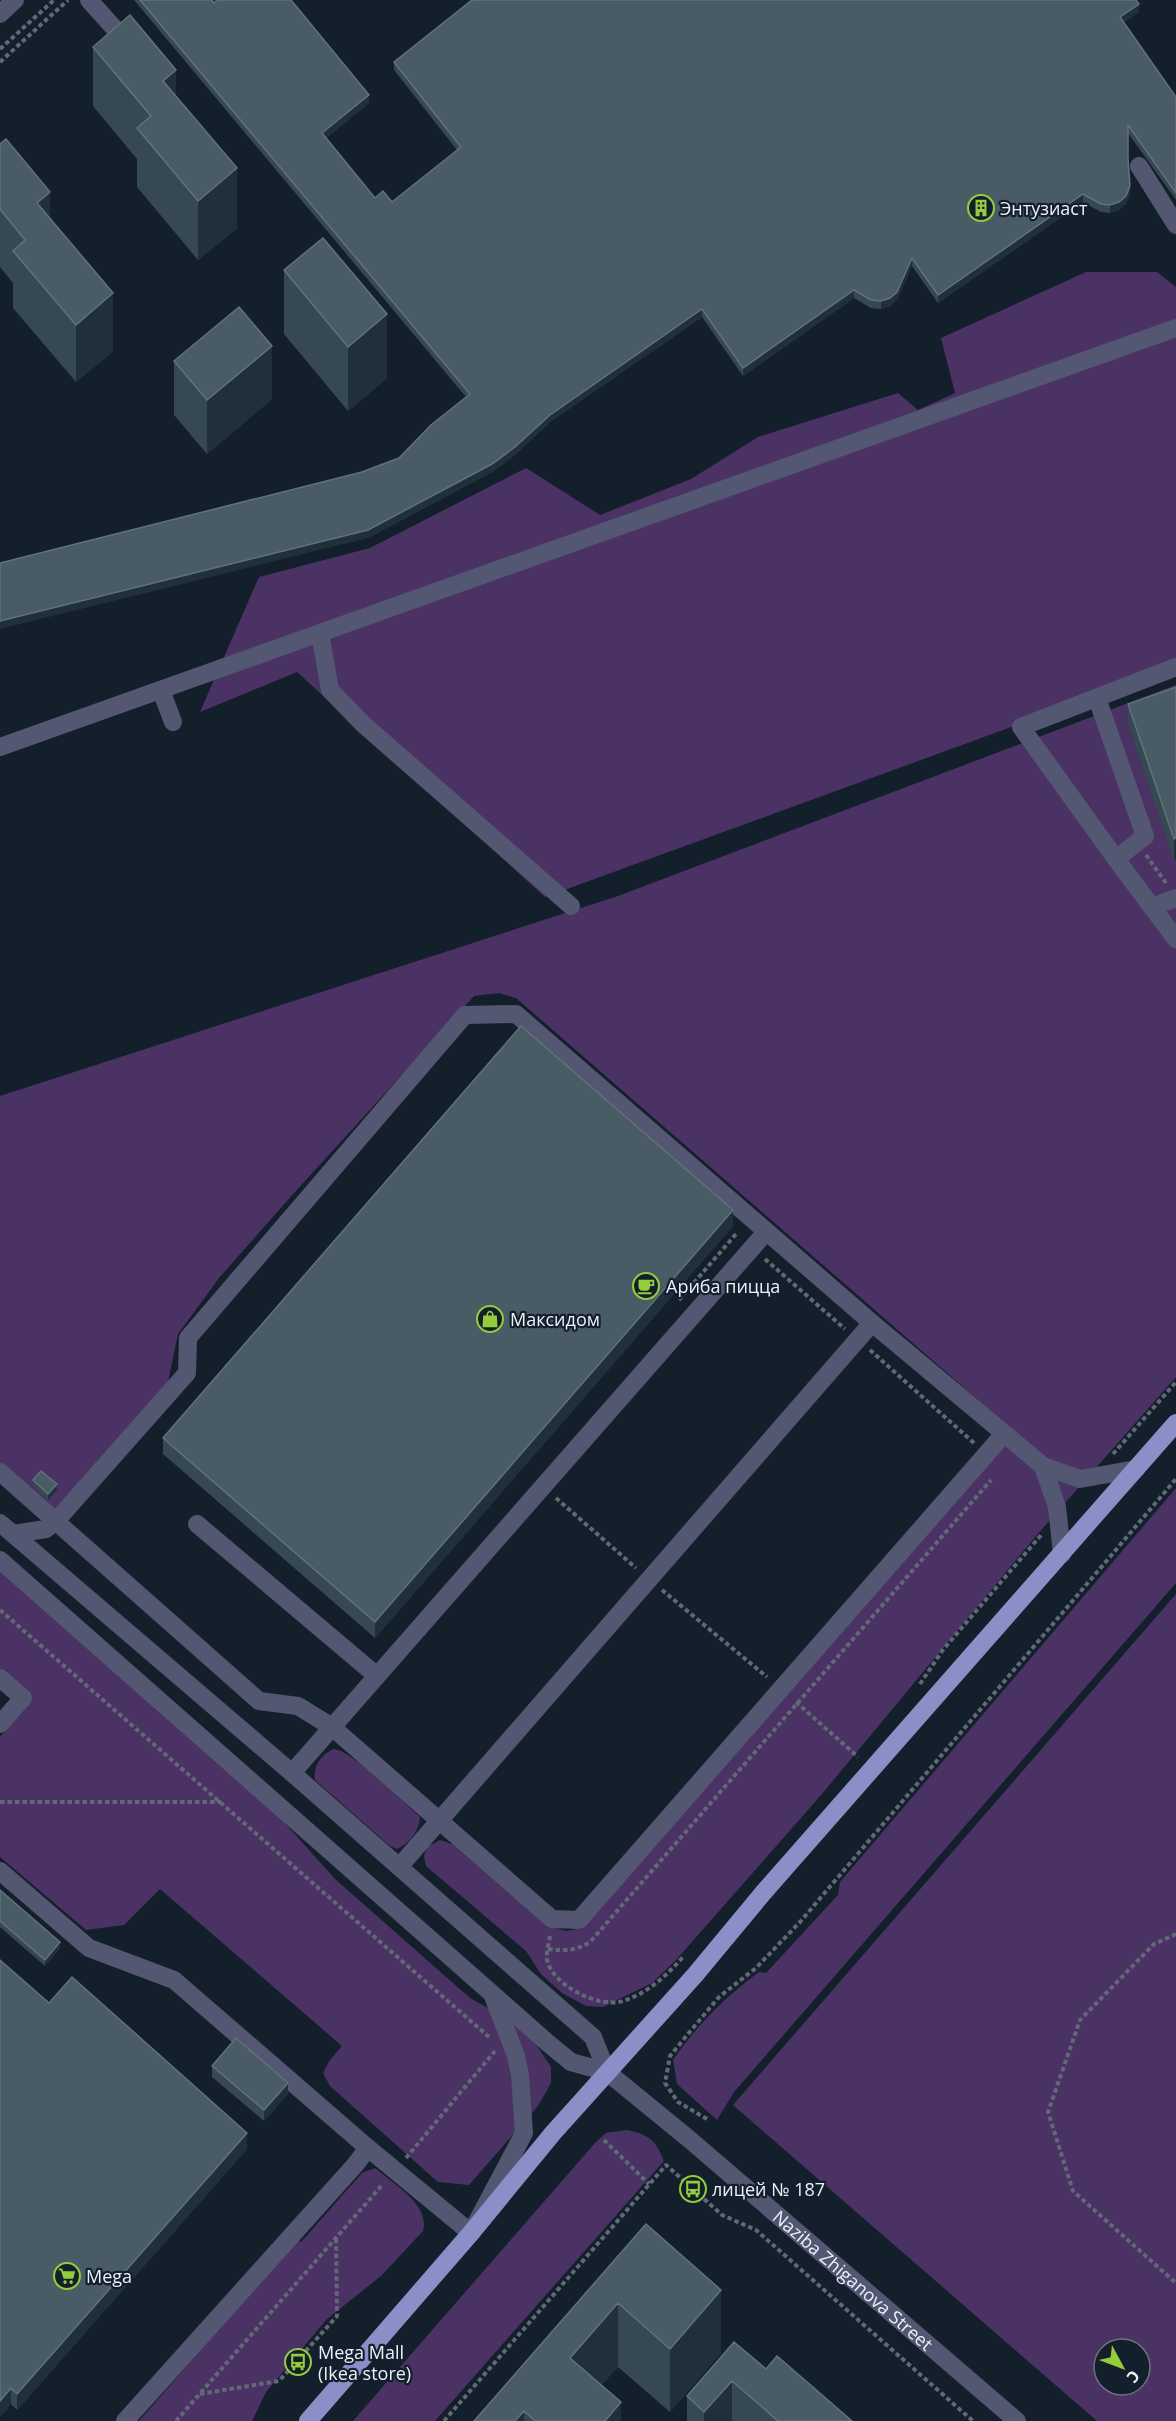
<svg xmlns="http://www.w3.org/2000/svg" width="1176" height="2421" font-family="'Open Sans',sans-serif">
	<rect width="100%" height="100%" fill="#141f2c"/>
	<path fill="#4b3264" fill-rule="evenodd" d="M 1086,272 L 1157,272 L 1176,287 L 1176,667 L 545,897 L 297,672 L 200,712 L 259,577 L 370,548 L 526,468 L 600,515 L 691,479 L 758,437 L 898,393 L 918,410 L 955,393 L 941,338 Z
		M 1176,685 L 1176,1377 L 1035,1537 L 822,1794 L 676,1960 L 652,1983 L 603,2007 L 586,2006 L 562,1993 L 541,1974 L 526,1951 L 426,1866 L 424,1856 L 427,1847 L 440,1840 L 452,1844 L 546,1925 L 566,1931 L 583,1928 L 1015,1432 L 516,998 L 499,993 L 474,996 L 294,1193 L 219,1278 L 178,1334 L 168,1382 L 62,1504 L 50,1511 L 0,1468 L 0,1096 L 618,896 Z
		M 1176,1488 L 1176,1583 L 734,2092 L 717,2120 L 677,2084 L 673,2060 C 698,2024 724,1998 759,1972 L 766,1973 L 838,1895 L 840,1882 Z
		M 0,1572 L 274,1811 L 335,1879 L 470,1998 L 510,2020 L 532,2038 L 551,2067 L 551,2083 L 538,2106 L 469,2185 L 438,2182 L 330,2086 L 323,2073 L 330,2060 L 342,2046 L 160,1889 L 124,1925 L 86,1930 L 0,1857 L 0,1737 L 28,1706 L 0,1670 Z
		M 1176,1594 L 1176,2421 L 1097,2421 L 733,2105 ZM 1104,2349 L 1140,2349 L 1140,2385 L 1104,2385 Z
		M 333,1749 C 351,1749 404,1803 420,1817 C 419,1831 410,1843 397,1849 L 390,1846 L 315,1780 C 313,1766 320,1756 333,1749 Z
		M 627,2130 C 649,2135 655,2139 664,2161 L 435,2421 L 353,2421 L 595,2143 L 606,2133 Z
		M 375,2168 C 391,2182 431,2205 423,2231 L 381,2276 L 327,2319 L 266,2392 L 252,2421 L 139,2421 L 297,2239 L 301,2242 L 362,2173 Z"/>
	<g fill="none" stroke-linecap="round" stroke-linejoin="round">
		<path stroke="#606975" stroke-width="4" stroke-dasharray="4.5 3" stroke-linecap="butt" d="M 0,49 L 54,0
			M 0,62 L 68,0
			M 1146,855 L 1166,883
			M 765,1259 L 845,1329
			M 679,1300 L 736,1234
			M 870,1350 L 974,1443
			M 1113,1454 L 1176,1382
			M 556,1498 L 636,1568
			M 662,1590 L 767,1677
			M 0,1610 L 489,2037
			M 920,1684 L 942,1651 L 1042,1534
			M 796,1702 L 858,1757
			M 0,1802 L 221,1802
			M 1176,1934 L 1154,1944 L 1080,2020 L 1048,2112 L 1073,2191 L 1176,2283
			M 550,1936 C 549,1943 546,1952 547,1959 C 551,1985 600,2009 623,2001 C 648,1993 666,1976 683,1957
			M 548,1949 C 565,1951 577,1951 591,1941 L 991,1480
			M 707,2119 L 678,2102 L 665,2083 L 670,2056 L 688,2034 L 719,1997 L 756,1968 L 800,1922 L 1176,1479
			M 604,2140 L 649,2184
			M 406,2158 L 495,2051
			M 200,2394 L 279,2381 L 337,2316 L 336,2238
			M 176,2421 L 383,2184
			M 444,2421 L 666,2165 L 722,2215 L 756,2230 L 973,2421"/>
		<g stroke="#545772" stroke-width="18">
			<path d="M 89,0 L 123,38"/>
			<path d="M 0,14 L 15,0"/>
			<path d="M 1139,166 L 1176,225"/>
			<path d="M 320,633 L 330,690 L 363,724 L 571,906"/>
			<path d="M 1176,667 L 1021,727 L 1116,859 L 1176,939"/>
			<path d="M 161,690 L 173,722"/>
			<path d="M 1097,698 L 1145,836 L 1116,859"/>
			<path d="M 0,747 L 1176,328"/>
			<path d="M 1152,907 L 1176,898"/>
			<path d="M 1043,1466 L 1057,1507 L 1062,1554"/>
			<path d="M 0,1472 L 259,1701 L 298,1706 L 332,1727 L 552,1919 L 579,1920 L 1003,1435"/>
			<path d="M 0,1523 L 292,1773 L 593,2037 L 607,2072"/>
			<path d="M 197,1524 L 377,1676"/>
			<path d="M 13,1534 L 46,1529 L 56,1521 L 187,1373 L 188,1338 L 465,1015 L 516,1014 L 872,1323 L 1043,1466 L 1080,1479 L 1136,1469"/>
			<path id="s1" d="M 0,1560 L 549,2044 L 571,2062 L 607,2072 L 689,2139 L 1017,2421"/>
			<path d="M 0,1678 L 23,1698 L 0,1724"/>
			<path d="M 292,1773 L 766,1232"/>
			<path d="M 399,1867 L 872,1323"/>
			<path d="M 0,1871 L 89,1948 L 174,1980 L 368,2148 L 471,2233 L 524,2133 L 520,2075 L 516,2056 L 493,1996"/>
			<path d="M 125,2421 L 355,2165 L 368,2148"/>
		</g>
		<path stroke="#8a8fc8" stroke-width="18" d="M 308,2421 L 471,2233 L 553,2133 L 695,1975 L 763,1893 L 1176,1423"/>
	</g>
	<path fill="#364952" d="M 134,0 L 212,0 L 214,3 L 369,103 L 326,138 L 375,198 L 392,202 L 457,150 L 394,70 L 394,62 L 1139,12 L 1123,22 L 1176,97 L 1176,200 L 1128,133 L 1128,160 L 1130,194 L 1126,204 L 1119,210 L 1110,213 L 1101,212 L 1083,202 L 938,303 L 912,266 L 897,300 L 890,306 L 881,309 L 871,308 L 854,298 L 743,376 L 702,317 L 550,422 L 515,455 L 492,472 L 368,538 L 362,472 L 399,458 L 466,397 Z
		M 93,47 L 176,96 L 237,228 L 198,260 L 137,187 L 137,159 L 93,106 Z
		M 0,144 L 50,219 L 113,351 L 76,382 L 13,308 L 13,283 L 0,267 Z
		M 284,270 L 387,378 L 348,411 L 284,334 Z
		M 174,361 L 272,399 L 207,454 L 174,415 Z
		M 1176,687 L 1174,860 L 1128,725 L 1128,704 Z
		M 733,1226 L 375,1638 L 163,1454 L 163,1438 Z
		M 33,1480 L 57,1490 L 48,1500 L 33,1486 Z
		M 0,1890 L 60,1948 L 45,1966 L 0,1927 Z
		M 49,2003 L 247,2149 L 17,2410 L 11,2404 L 0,2417 Z
		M 212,2066 L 288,2094 L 264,2121 L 212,2077 Z
		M 646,2224 L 721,2353 L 670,2412 L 618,2367 L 601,2385 L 621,2421 L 474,2421 Z
		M 766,2369 L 852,2421 L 687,2421 L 687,2396 Z"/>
	<path fill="#20303b" d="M 1139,4 L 1139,12 L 1120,25 L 1120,17 Z
		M 176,70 L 176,129 L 163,81 Z
		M 369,95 L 369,103 L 322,141 L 322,133 Z
		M 237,168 L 237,228 L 198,260 L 198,201 Z
		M 1130,186 L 1130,194 L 1126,204 L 1119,210 L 1110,213 L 1110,205 Z
		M 50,192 L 50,250 L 37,203 Z
		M 1083,194 L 1083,202 L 938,303 L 938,295 Z
		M 912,258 L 912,266 L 897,300 L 890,306 L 881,309 L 881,301 Z
		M 854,290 L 854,298 L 743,376 L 743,368 Z
		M 113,293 L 113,351 L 76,382 L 76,325 Z
		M 702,309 L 702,317 L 550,422 L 515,455 L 492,472 L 368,538 L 0,629 L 0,621 L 550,415 Z
		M 387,314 L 387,378 L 348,411 L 348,347 Z
		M 272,346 L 272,399 L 207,454 L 207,400 Z
		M 1176,838 L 1176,859 L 1174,860 L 1174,839 Z
		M 733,1210 L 733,1226 L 375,1638 L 375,1622 Z
		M 57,1484 L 57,1490 L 48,1500 L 48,1494 Z
		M 60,1942 L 60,1948 L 45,1966 L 45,1960 Z
		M 288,2083 L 288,2094 L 264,2121 L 264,2110 Z
		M 247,2133 L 247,2149 L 17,2410 L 17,2394 Z
		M 721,2290 L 721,2353 L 670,2412 L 670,2349 Z
		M 618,2303 L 618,2367 L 570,2421 L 570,2358 Z
		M 732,2381 L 732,2421 L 704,2421 L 704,2412 Z
		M 11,2388 L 11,2404 L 0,2417 L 0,2401 Z
		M 621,2402 L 621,2421 L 605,2421 Z
		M 524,2411 L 524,2421 L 515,2421 Z"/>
	<path fill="#495b64" stroke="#62727b" stroke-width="1.5" d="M 140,0 L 212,0 L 214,3 L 217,0 L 291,0 L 369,95 L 322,133 L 375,198 L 383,191 L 392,202 L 461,147 L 394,62 L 472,0 L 1136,0 L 1139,4 L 1120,17 L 1176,97 L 1176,193 L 1128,125 L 1128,159 L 1130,186 L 1126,196 L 1119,202 L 1110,205 L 1101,204 L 1083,194 L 938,295 L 912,258 L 897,292 L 890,298 L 881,301 L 871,300 L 854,290 L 743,368 L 702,309 L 550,415 L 515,447 L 492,464 L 368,530 L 0,621 L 0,563 L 362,472 L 399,458 L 431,425 L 470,394 Z
		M 130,15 L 176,70 L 163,81 L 237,168 L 198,201 L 137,128 L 151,116 L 93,47 Z
		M 6,139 L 50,192 L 37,203 L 113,293 L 76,325 L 13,251 L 25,240 L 0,209 L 0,144 Z
		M 323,238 L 387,314 L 348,347 L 284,270 Z
		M 239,307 L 272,346 L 207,400 L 174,361 Z
		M 1176,687 L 1176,838 L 1174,839 L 1128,704 Z
		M 521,1026 L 733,1210 L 375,1622 L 163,1438 Z
		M 41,1471 L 57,1484 L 48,1494 L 33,1480 Z
		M 0,1890 L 60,1942 L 45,1960 L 0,1921 Z
		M 0,1960 L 49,2003 L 72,1977 L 247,2133 L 17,2394 L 11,2388 L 0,2401 Z
		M 236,2038 L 288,2083 L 264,2110 L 212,2066 Z
		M 646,2224 L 721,2290 L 670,2349 L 618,2303 L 570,2358 L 621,2402 L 605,2421 L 535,2421 L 524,2411 L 515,2421 L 474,2421 Z
		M 734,2342 L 766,2369 L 777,2356 L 852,2421 L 778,2421 L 732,2381 L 704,2412 L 687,2396 Z"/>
	<defs>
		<symbol id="building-ring" viewBox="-11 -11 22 22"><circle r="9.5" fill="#141f2c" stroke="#95cc3b" stroke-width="1.5"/><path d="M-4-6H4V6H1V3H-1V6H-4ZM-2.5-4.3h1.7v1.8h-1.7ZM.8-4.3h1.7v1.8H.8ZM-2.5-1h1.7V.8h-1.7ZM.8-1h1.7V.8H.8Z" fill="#95cc3b"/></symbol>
		<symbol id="cafe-ring" viewBox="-11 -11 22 22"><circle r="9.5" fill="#141f2c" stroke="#95cc3b" stroke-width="1.5"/><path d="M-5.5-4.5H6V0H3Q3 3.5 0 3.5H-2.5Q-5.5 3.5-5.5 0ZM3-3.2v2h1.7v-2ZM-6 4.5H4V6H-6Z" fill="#95cc3b"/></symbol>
		<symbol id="shop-ring" viewBox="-11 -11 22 22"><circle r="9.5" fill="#141f2c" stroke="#95cc3b" stroke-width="1.5"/><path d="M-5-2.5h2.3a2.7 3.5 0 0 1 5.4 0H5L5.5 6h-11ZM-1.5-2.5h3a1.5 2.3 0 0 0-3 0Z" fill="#95cc3b"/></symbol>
		<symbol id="bus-ring" viewBox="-11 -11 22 22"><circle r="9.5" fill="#141f2c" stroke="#95cc3b" stroke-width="1.5"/><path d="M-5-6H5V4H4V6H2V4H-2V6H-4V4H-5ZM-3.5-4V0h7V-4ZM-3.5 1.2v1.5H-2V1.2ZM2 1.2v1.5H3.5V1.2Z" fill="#95cc3b"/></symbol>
		<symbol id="supermarket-ring" viewBox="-11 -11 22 22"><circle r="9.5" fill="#141f2c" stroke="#95cc3b" stroke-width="1.5"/><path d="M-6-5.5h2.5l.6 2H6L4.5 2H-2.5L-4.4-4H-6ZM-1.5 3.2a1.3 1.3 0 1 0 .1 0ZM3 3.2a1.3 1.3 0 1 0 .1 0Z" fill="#95cc3b"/></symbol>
	</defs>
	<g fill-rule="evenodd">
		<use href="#building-ring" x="966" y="193" width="30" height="30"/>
		<use href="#cafe-ring" x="631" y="1271" width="30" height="30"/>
		<use href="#shop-ring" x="475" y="1304" width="30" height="30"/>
		<use href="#bus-ring" x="678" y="2174" width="30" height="30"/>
		<use href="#supermarket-ring" x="52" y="2261" width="30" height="30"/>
		<use href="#bus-ring" x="283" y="2347" width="30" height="30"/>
	</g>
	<g text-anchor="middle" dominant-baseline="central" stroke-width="4.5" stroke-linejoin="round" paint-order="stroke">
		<g font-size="18" fill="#eaf1fa" stroke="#141f2c" text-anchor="start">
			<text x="1000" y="208">Энтузиаст</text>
			<text x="666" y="1286">Ариба пицца</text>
			<text x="510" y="1319">Максидом</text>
			<text x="712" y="2189">лицей № 187</text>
			<text x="86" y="2276">Mega</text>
			<text x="318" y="2352">Mega Mall<tspan x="318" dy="21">(Ikea store)</tspan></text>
		</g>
		<g font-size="18" fill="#eaf1fa" stroke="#141f2c">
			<text stroke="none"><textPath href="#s1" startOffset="1120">Naziba Zhiganova Street</textPath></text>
		</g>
	</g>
	<g transform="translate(1122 2367) rotate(131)"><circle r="28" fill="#141f2c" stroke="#6a737e" stroke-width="1.5"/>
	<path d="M0-4.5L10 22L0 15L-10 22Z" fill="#95cc3b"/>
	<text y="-9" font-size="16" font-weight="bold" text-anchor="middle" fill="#eaf1fa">С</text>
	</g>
</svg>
